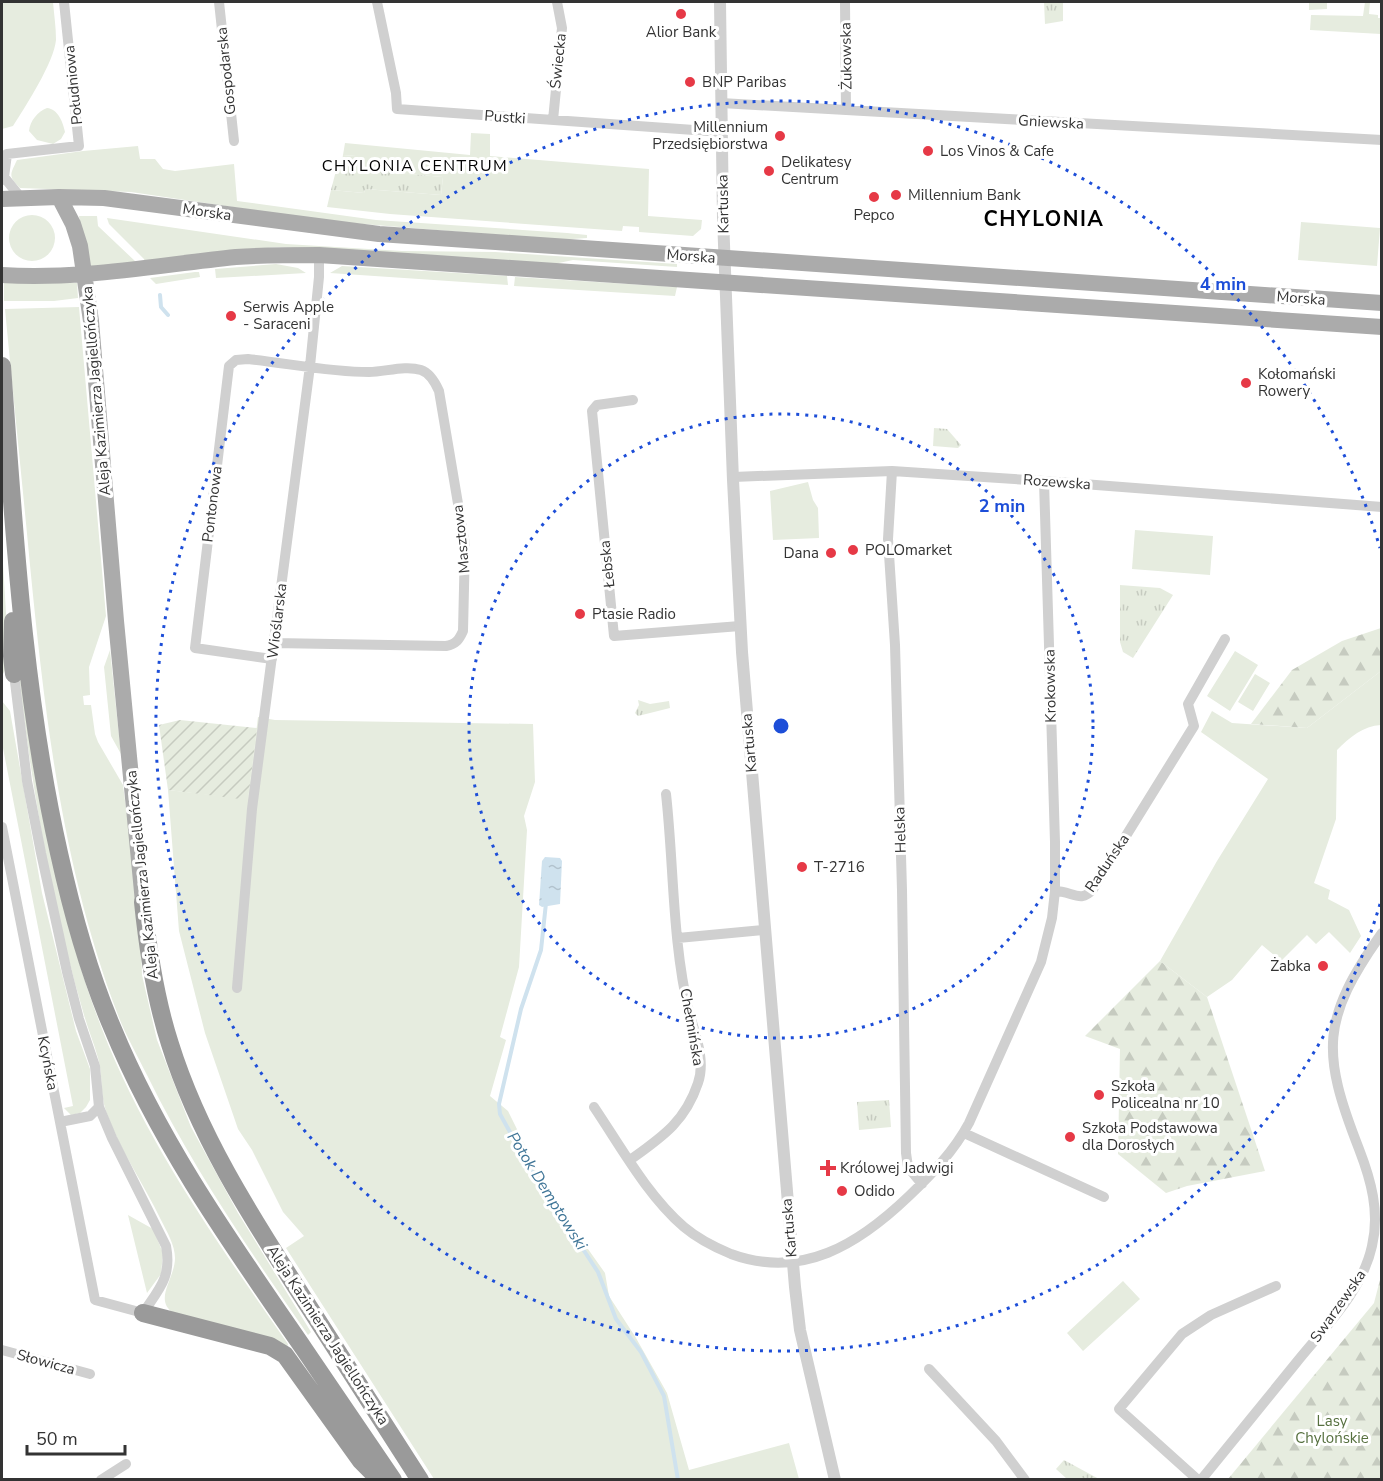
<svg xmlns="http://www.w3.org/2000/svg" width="1383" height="1481" font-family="'Nunito Sans',sans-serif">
	<defs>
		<pattern id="forest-firs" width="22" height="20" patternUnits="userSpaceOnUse" patternTransform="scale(1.5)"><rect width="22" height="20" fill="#e6ecdf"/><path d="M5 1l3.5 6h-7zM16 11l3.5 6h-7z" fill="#c6cbc0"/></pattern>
		<pattern id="park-tufts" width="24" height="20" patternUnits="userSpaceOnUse" patternTransform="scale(1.5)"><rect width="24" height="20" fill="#e6ecdf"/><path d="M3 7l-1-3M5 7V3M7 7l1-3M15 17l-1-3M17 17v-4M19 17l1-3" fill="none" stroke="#c6cbc0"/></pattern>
		<pattern id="garden-furrows" width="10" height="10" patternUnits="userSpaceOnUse" patternTransform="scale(1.5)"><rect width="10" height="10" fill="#e6ecdf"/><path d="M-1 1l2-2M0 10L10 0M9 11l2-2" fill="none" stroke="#c6cbc0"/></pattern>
		<pattern id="water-ripples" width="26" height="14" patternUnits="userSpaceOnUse" patternTransform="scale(1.5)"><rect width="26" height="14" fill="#cfe2ee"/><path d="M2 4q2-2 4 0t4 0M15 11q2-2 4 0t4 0" fill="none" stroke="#b2c2cd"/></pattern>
	</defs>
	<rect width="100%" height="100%" fill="#fff"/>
	<path fill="#e6ecdf" d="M 2,2 L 53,2 C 54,14 56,27 56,40 C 54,62 26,106 13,126 L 2,129 Z
		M 1309,2 L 1327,2 L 1327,9 L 1309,10 Z
		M 1365,2 L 1370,2 L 1369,14 L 1378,15 L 1378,18 L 1381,18 L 1381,34 L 1310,30 L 1311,15 L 1363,16 Z
		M 47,108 C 58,109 63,122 65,132 L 61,139 L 53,144 L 37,140 L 29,131 C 30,121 38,111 47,108 Z
		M 471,133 L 490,134 L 490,156 L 649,169 L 648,216 L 702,220 L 701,229 L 693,236 L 639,232 L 639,227 L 623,226 L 622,231 L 390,214 L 327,207 L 331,190 L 364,193 L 365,189 L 441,195 L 443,177 L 384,172 L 385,166 L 355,163 L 356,156 L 343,155 L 345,143 L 470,155 Z
		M 138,146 L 140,159 L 155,159 L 163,169 L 175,171 L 234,164 L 237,201 L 376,220 L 567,233 L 587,235 L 587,238 L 558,240 L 326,221 L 131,192 L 20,188 C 8,176 10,175 17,160 L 83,151 Z
		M9 238a23 23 0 1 1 46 0a23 23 0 1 1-46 0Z
		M 79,216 L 97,216 L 98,226 L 136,262 L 87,268 Z
		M 107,218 L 286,244 L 402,251 L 495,252 L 677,264 L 677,267 L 573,260 L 554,264 L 279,247 L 224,251 L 145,264 L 144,259 L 109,224 Z
		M 1301,222 L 1380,228 L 1377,266 L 1298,260 Z
		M 276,264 L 298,268 L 306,273 L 216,278 L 215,269 Z
		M 342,266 L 507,276 L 508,285 L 330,273 Z
		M 195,272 L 199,272 L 200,277 L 156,284 L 150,278 Z
		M 515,277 L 677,287 L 675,296 L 514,286 Z
		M 4,283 L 77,283 L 78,298 L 54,301 L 4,301 Z
		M 79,307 L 106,616 L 89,667 L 90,695 L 83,696 L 84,705 L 91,705 L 95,734 L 98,742 L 123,785 L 140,918 L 142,975 L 157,1040 L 191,1127 L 238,1213 L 311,1332 L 308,1335 C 250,1251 192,1167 147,1075 C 137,1055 126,1036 118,1015 C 63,871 45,718 30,565 C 22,480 13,394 5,309 Z
		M 808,482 L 813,500 L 818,508 L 819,538 L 773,540 L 770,491 Z
		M 1135,530 L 1213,536 L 1210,575 L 1132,569 Z
		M 2,547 L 9,662 L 2,676 Z
		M 110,650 L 121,754 L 111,736 L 104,667 Z
		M 1235,651 L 1258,665 L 1230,711 L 1207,696 Z
		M 17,659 C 38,784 56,910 102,1029 C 146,1143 219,1245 288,1344 L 287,1348 L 175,1314 C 152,1301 175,1279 175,1258 C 175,1245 167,1232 161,1220 C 144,1184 119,1149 106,1111 C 100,1094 103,1075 98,1058 C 94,1043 88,1029 84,1015 C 50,899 30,778 17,659 Z
		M 1381,671 L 1381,725 C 1363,726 1350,737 1337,750 L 1336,819 L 1314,883 L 1330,890 L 1328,899 L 1349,910 L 1361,936 L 1350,953 L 1329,932 L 1316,944 L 1307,935 L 1281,961 L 1262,945 L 1232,980 L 1207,997 L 1160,961 L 1217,861 L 1268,779 L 1201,732 L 1212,711 L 1232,723 L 1307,728 Z
		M 1255,674 L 1270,683 L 1253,711 L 1238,702 Z
		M 2,701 L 10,711 L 42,893 L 76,1031 L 90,1069 L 90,1100 L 86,1107 L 80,1113 L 71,1115 L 64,1108 L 73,1106 L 2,743 Z
		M 258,717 L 275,720 L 533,724 L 535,782 L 524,816 L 527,830 L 519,967 L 500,1037 L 506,1040 L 490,1096 L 508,1111 L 549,1194 L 605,1273 L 609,1296 L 636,1338 L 667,1393 L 689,1470 L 789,1443 L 799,1479 L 434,1479 L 286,1248 L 304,1236 L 283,1212 L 252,1150 L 238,1129 L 205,1033 L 179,931 L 168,790 L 248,799 Z
		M 128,1215 L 153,1229 L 163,1253 L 161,1274 L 147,1293 Z
		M 1123,1281 L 1140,1299 L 1083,1351 L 1067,1333 Z"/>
	<path fill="url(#forest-firs)" d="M 1381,628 L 1381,671 L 1307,728 L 1251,724 L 1292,670 L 1342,641 Z
		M 1160,961 L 1207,997 L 1265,1171 L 1187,1186 L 1166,1193 L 1118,1154 L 1120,1049 L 1085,1036 Z
		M 1381,1276 L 1381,1479 L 1228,1479 L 1374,1303 Z"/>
	<path fill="url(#park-tufts)" d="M 1044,2 L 1063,2 L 1063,21 L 1045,24 Z
		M 343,155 L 356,156 L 356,163 L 385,166 L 385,172 L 443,177 L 441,195 L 365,189 L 364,193 L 331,190 L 338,163 L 342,161 Z
		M 934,428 L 947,429 L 961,445 L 958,448 L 933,446 Z
		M 1120,585 L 1160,588 L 1173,595 L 1133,658 L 1123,652 L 1120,642 Z
		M 638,700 L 650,704 L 669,701 L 670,708 L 638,716 L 635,713 L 639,705 Z
		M 889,1100 L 891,1127 L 859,1130 L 857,1102 Z
		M 1064,1460 L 1099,1479 L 1067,1479 L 1056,1469 Z"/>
	<path fill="url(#garden-furrows)" d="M 180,720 L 257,728 L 248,800 L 168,790 L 159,725 Z"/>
	<path fill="url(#water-ripples)" d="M 545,857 L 560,858 L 562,861 L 560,904 L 542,907 L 539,905 L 542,861 Z"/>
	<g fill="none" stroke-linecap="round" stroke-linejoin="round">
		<path stroke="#cfe2ee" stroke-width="4" d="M 160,295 L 161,307 L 168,315
			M 546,903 L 541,950 L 521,1009 L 499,1104 L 500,1114 L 531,1170 L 598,1272 L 616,1319 L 641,1352 L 664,1396 L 678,1480"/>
		<path stroke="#d0d0d0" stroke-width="10" d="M 219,2 L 234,141
			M 377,2 L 396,93 L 397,109 L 722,132
			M 845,2 L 846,110
			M 721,103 L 1382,140
			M 553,120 L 562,28 L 557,2
			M 4,177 L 21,198
			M 2,180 L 4,177 L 7,154 L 79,146 L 64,2
			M 633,400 L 597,405 L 592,411 L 614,636 L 740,626
			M 892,471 L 888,539 L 895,645 L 902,890 L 906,1153 L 908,1167 L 922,1184
			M 733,477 L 892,471 L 1044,481 L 1382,507
			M 272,659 L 195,648 L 229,366 L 236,360 L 248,359 C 287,363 329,372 369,372 C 385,372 405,365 421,370 C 430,373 435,382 439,391 L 465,545 L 463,631 C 459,640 456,644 446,646 L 274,643
			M 2,827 L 95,1300 L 143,1313 C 159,1289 172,1277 166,1246 L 112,1138 L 99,1107 L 95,1066 L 79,1019 L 67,972 L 41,853 L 27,781 L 14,674
			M 1055,891 C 1072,891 1081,904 1093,889 L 1194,726 L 1188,704 L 1225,639
			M 678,938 L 763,930
			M 237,988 L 252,809 L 310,366 L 319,277 L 319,255
			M 594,1107 C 621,1147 647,1195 684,1227 C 697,1238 714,1247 731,1254 C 802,1280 859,1244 909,1196 C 932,1174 954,1151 969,1123 L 1041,962 L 1052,918 L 1055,891 L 1055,842 L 1044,481
			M 60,1122 L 90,1116 L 99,1107
			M 964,1133 L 1104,1197
			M 630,1160 C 662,1137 685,1122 698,1083 C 706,1060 695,1034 689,1012 C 672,941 674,866 666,794
			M 2,1350 L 90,1374
			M 929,1369 L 996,1441 L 1025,1480
			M 101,1480 L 126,1464
			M 1198,1480 L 1119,1409 L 1182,1334 L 1211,1315 L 1276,1286
			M 1201,1480 C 1233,1441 1264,1402 1296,1363 C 1324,1328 1362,1292 1372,1246 C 1380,1212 1371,1180 1359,1149 C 1321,1052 1321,1019 1382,933"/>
		<path stroke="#d0d0d0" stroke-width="12" d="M 720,2 L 723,218 L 733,480 L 742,652 L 795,1287 L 800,1330 L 835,1480"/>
		<path stroke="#ababab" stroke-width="16" d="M 59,197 L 73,224 L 80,246 L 91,321 L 116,621 L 143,902
			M 2,199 L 59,197 L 104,198 L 379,234 L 1382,303
			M 2,275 C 81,280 157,265 236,257 C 263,255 291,255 319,255 L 1382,327"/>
		<path stroke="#9a9a9a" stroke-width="18" d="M 2,366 C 14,529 23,693 59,853 C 72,912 88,971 112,1027 C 160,1144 233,1246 304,1349 C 334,1393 363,1436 393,1480
			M 13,621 L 12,656 L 14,674
			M 143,902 C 148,951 155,998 170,1044 C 198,1134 250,1215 300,1293 C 340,1355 380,1417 420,1480
			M 143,1313 L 270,1346 L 285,1355 L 361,1461 L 380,1480"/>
	</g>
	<g fill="none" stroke="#1d4ed8" stroke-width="3" stroke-dasharray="3 6">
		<circle cx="781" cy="726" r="312"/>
		<path d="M1380 904A625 625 0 1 1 1380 548"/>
	</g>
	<g fill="#e63946" stroke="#fff" stroke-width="2">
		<circle cx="681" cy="14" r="6"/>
		<circle cx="690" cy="82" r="6"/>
		<circle cx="780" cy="136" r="6"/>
		<circle cx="928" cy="151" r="6"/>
		<circle cx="769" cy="171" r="6"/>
		<circle cx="896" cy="195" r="6"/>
		<circle cx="874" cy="197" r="6"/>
		<circle cx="231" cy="316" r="6"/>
		<circle cx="1246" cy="383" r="6"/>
		<circle cx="853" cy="550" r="6"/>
		<circle cx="831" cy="553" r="6"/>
		<circle cx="580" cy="614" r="6"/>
		<circle cx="802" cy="867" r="6"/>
		<circle cx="1323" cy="966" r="6"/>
		<circle cx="1099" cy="1095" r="6"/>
		<circle cx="1070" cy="1137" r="6"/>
		<path d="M825 1159h6v6h6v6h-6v6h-6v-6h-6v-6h6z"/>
		<circle cx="842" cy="1191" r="6"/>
	</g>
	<g text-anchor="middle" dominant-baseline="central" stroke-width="6" stroke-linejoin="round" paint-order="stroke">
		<g font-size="15" fill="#333" stroke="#fff" text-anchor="start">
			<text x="681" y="32" text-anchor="middle">Alior Bank</text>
			<text x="702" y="82">BNP Paribas</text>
			<text x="768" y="127" text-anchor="end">Millennium<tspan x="768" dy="17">Przedsiębiorstwa</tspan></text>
			<text x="940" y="151">Los Vinos &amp; Cafe</text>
			<text x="781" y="162">Delikatesy<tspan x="781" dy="17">Centrum</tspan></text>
			<text x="908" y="195">Millennium Bank</text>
			<text x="874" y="215" text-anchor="middle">Pepco</text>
			<text x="243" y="307">Serwis Apple<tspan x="243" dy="17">- Saraceni</tspan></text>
			<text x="1258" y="374">Kołomański<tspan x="1258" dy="17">Rowery</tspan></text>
			<text x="865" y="550">POLOmarket</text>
			<text x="819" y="553" text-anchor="end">Dana</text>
			<text x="592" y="614">Ptasie Radio</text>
			<text x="814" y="867">T-2716</text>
			<text x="1311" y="966" text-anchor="end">Żabka</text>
			<text x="1111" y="1086">Szkoła<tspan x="1111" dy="17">Policealna nr 10</tspan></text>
			<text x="1082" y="1128">Szkoła Podstawowa<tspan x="1082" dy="17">dla Dorosłych</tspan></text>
			<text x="840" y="1168">Królowej Jadwigi</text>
			<text x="854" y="1191">Odido</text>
		</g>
		<g font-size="15" fill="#333" stroke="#fff">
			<text transform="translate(846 56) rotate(-91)">Żukowska</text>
			<text transform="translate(558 61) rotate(-84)">Świecka</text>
			<text transform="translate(226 71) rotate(-96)">Gospodarska</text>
			<text transform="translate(73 85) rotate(-96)">Południowa</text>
			<text transform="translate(505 117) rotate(4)">Pustki</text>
			<text transform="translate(1051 122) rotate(3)">Gniewska</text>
			<text transform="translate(723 204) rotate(-91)">Kartuska</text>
			<text transform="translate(207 212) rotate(8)">Morska</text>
			<text transform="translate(691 256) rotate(4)">Morska</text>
			<text transform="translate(1301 298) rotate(4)">Morska</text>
			<text transform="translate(96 391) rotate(-95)">Aleja Kazimierza Jagiellończyka</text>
			<text transform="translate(1057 482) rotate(4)">Rozewska</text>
			<text transform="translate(212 504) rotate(-83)">Pontonowa</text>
			<text transform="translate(461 539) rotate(-96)">Masztowa</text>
			<text transform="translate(607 564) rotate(-96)">Łebska</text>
			<text transform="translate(277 621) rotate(-83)">Wioślarska</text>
			<text transform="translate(1050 686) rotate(-91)">Krokowska</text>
			<text transform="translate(749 743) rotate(-95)">Kartuska</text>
			<text transform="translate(900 830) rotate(-92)">Helska</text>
			<text transform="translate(1107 863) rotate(-56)">Raduńska</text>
			<text transform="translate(142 875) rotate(-96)">Aleja Kazimierza Jagiellończyka</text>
			<text transform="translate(692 1027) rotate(80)">Chełmińska</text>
			<text transform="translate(48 1063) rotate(79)">Kcyńska</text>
			<text transform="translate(789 1228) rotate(-95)">Kartuska</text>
			<text transform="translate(1338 1306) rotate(-55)">Swarzewska</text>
			<text transform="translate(328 1335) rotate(57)">Aleja Kazimierza Jagiellończyka</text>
			<text transform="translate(46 1362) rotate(15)">Słowicza</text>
		</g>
		<g font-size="15" fill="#56703f" stroke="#fff">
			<text x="1332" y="1421">Lasy<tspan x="1332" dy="17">Chylońskie</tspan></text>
		</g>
		<g font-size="16" letter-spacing="1.5" fill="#000" stroke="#fff">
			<text x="415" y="166">CHYLONIA CENTRUM</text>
		</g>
		<g font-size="16" font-style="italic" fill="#3f7597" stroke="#fff">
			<text transform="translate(547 1191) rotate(58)">Potok Demptowski</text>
		</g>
		<g font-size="21" font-weight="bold" letter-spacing="1.5" fill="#000" stroke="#fff">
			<text x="1044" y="219">CHYLONIA</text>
		</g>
	</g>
	<circle cx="781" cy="726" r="9" fill="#1d4ed8" stroke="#fff" stroke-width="3"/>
	<g font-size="18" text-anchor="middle" font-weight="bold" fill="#1d4ed8" stroke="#fff" stroke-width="6" stroke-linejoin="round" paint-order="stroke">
		<text x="1223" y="290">4 min</text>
		<text x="1002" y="512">2 min</text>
	</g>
	<rect width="1383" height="1481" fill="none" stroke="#333333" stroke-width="6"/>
	<path d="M27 1445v9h98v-9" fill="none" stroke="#333333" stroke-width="3"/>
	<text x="36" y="1445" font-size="18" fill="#333333" stroke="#ffffff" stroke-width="4.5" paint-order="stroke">50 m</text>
</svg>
